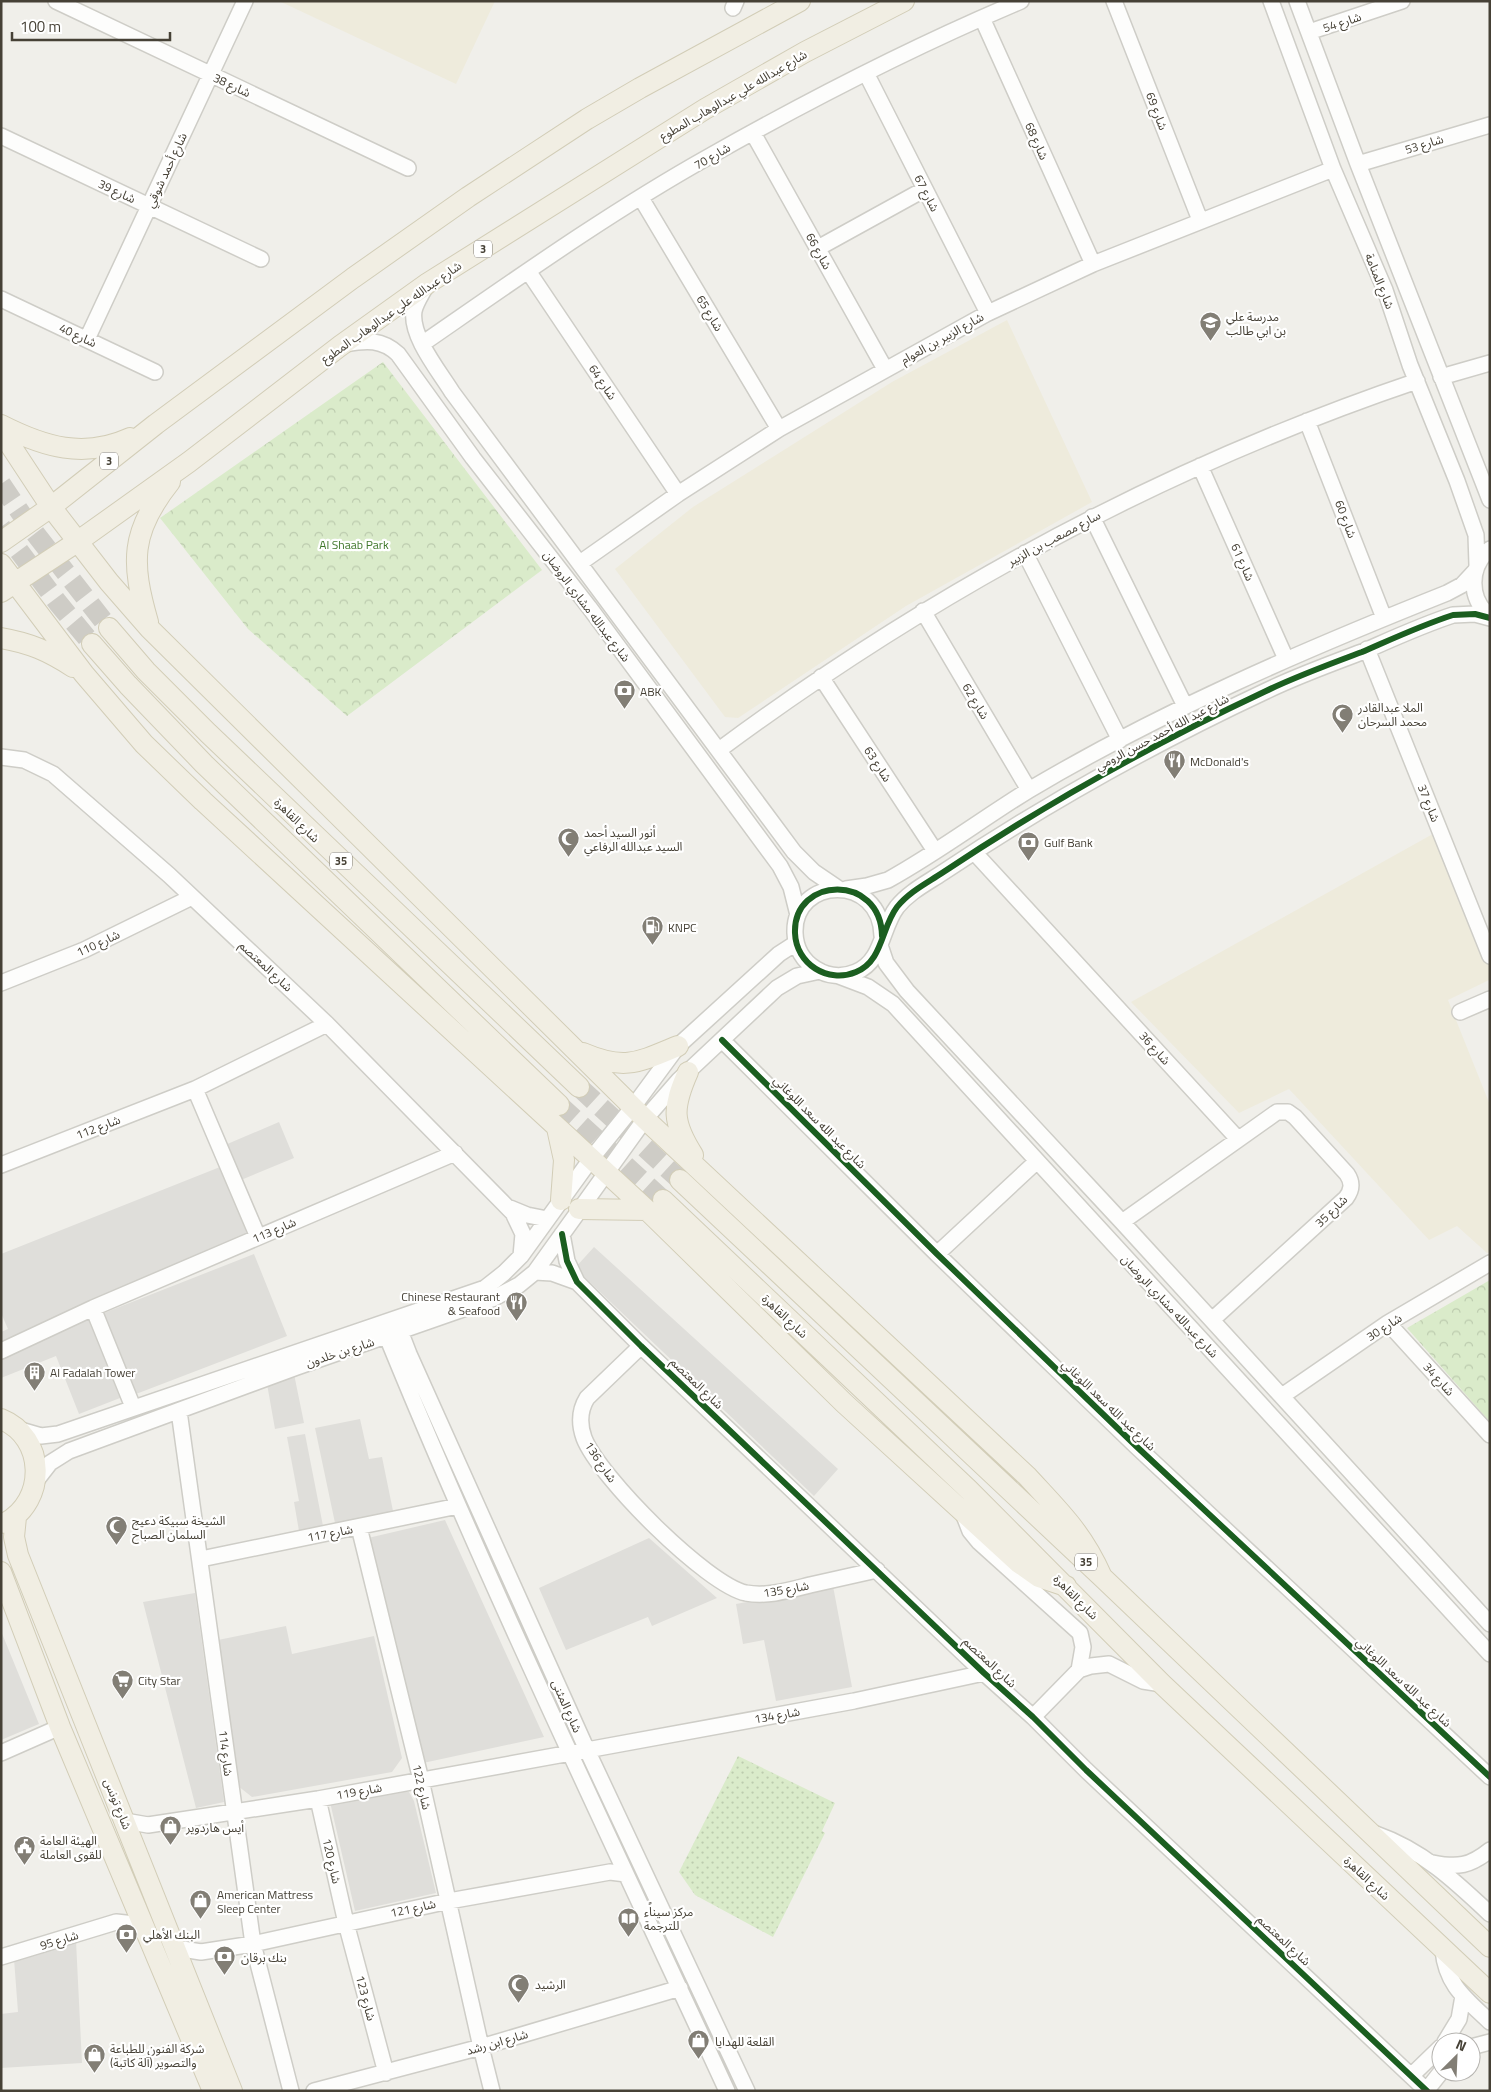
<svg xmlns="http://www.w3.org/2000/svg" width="1491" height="2092" font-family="'Titillium Web','Noto Sans Arabic',sans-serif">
	<defs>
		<pattern id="grass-dots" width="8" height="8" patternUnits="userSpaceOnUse" patternTransform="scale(1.25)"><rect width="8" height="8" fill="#daebca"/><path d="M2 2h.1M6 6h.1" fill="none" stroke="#bccbae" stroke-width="1.8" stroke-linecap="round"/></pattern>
		<pattern id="park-crowns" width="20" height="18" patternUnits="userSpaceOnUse" patternTransform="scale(1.25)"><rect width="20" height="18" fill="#daebca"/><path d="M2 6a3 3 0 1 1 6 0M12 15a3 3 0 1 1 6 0" fill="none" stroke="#bccbae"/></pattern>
	</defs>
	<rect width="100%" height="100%" fill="#f0efea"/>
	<path fill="#eeebdc" d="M 279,1 L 495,1 L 456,84 Z
		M 1007,320 L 1092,502 L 906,606 L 738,718 L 725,717 L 615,569 L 693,507 L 892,382 Z
		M 1440,830 L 1490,963 L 1489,980 L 1448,1000 L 1490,1105 L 1490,1252 L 1487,1253 L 1457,1226 L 1429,1240 L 1289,1089 L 1239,1113 L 1131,1002 Z"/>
	<path fill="url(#grass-dots)" d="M 738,1756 L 835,1803 L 822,1831 L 825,1833 L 773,1937 L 695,1895 L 679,1872 Z"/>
	<path fill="url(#park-crowns)" d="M 383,362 L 542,570 L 347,716 L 248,629 L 160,518 Z
		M 1490,1280 L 1490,1422 L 1407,1328 Z"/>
	<path fill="#dfdeda" d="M 279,1122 L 294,1158 L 241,1180 L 225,1145 Z
		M 220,1167 L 249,1238 L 82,1304 L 120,1398 L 79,1414 L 56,1356 L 1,1378 L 1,1332 L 8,1329 L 1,1313 L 1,1254 Z
		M 594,1247 L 838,1469 L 814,1496 L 575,1268 Z
		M 254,1254 L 287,1336 L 136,1394 L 104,1313 Z
		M 294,1374 L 304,1423 L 275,1429 L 267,1384 Z
		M 360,1419 L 369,1459 L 382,1457 L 393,1511 L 335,1523 L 315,1428 Z
		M 305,1434 L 323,1526 L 299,1531 L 294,1502 L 299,1501 L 287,1437 Z
		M 445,1520 L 544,1737 L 423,1763 L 368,1538 Z
		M 649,1538 L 717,1598 L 652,1626 L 648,1617 L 566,1650 L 539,1588 Z
		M 833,1586 L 852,1687 L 776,1701 L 764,1640 L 743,1644 L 736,1604 Z
		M 195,1593 L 224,1802 L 196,1808 L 143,1602 Z
		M 286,1626 L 292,1654 L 374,1636 L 402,1758 L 392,1772 L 252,1797 L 238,1786 L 218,1640 Z
		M 1,1631 L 39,1724 L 1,1740 Z
		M 399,1788 L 409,1792 L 414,1801 L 436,1893 L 355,1911 L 330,1802 Z
		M 76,1941 L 82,2063 L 1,2068 L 1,2014 L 18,2012 L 14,1959 Z"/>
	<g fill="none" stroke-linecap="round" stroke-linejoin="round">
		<path stroke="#ceccc6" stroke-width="20" stroke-dasharray="20 10" stroke-linecap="butt" d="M 1,484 L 31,528 L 109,628
			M 1,527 L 58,603 L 92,644
			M 579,1087 L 680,1180
			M 559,1105 L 663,1200"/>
		<defs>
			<path id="minor" d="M 56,1 L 408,168
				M 1114,1 L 1200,220
				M 1271,1 L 1333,169 L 1385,290 L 1410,365 L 1457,481 L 1476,535 L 1477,565
				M 1297,1 L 1358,164 L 1490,500
				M 733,8 L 736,1
				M 982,18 L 1093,264
				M 1309,32 L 1402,1
				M 866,73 L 988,313
				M 753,133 L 885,369
				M 1,136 L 261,259
				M 1358,164 L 1490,125
				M 641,198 L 779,429
				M 818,248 L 925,189
				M 528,271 L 678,494
				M 426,286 C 422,294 416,302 414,311 C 410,336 439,371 452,392 L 794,852 L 814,872 L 839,889
				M 1,299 L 155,372
				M 87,339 L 245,1
				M 346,344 C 366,340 382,339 398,354 L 473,458 L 589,607 L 780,866 L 791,887 L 798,915
				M 422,344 C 516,279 610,212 710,156 C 811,99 914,46 1021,1
				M 1441,377 L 1490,363
				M 1307,421 L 1384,618
				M 1200,466 L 1286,659
				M 1092,517 L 1185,706
				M 1490,549 C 1469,566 1468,599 1490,616
				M 1025,553 L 1120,740
				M 580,563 L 678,494 L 779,429 L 988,313 L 1093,264 L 1333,169
				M 923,611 L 1029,790
				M 1367,649 L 1490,956
				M 821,677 L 935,851
				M 719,750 C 932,592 1166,466 1417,381
				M 1,757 L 24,760 L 53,774 L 169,875 L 327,1024 L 513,1213 L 523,1234 L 521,1256
				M 974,852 L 1238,1139
				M 846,889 L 867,886 L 888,880 C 937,853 982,819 1029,790 C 1162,711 1304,650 1447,593 L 1462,585 L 1475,571
				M 882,936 C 881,873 793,876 795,933 C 796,964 828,984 856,972 C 883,961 881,928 897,907 C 909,892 927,883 942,873 C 1044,805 1155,743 1266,691 C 1297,676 1330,664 1362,652 C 1392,639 1422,625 1453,615 L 1475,614 L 1490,618
				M 880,945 L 886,963 L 907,991 L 1122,1222 L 1490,1624
				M 839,976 L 868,987 L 893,1004 L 1490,1654
				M 1,983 L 84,950 L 192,897
				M 1460,1012 L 1490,999
				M 722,1040 L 937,1254 L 1136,1446 L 1490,1777
				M 195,1089 L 258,1237
				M 1,1165 L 195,1089 L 327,1024
				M 510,1208 L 527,1215 L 547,1219
				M 1122,1222 L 1277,1112 L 1288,1112 L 1295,1117 L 1347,1174 C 1353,1183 1352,1190 1346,1198 L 1212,1320
				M 562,1234 L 567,1261 L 577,1282 L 641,1346 L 984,1673 L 1033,1717 L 1086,1770 L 1427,2091
				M 937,1254 L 1036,1162
				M 535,1272 L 552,1273 L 577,1282
				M 93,1308 L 133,1407
				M 397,1323 L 409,1354 L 587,1750 L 747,2091
				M 1388,1323 L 1490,1435
				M 383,1327 C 488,1586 610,1837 727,2091
				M 641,1346 L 587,1398 C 579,1411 579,1424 584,1438 C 599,1477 707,1585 746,1593 C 768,1597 790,1590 810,1585 C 832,1580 855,1575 877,1570
				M 1,1351 L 93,1308 L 455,1153
				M 1282,1396 L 1388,1323 L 1490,1263
				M 179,1411 L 253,1944 L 291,2091
				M 17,1429 L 41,1436 L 58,1434 L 485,1288 L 504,1273 L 521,1256 L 591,1159 L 633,1107 L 678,1046 L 779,954 L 796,943
				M 36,1481 L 50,1463 L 69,1451 L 297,1367 L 492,1299 L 519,1285 L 535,1272 L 645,1119 L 679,1080 L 777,988 L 797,976 L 820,971
				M 963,1513 L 970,1531 L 979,1542 L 1080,1633 L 1083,1647 L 1079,1670
				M 359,1527 L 421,1780 L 481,2047 L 492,2091
				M 201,1559 L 458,1506
				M 1033,1717 L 1079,1670 L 1091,1666 L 1109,1664 L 1143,1681 L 1162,1684
				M 1,1753 L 60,1727
				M 318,1799 L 346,1923 L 386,2073
				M 125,1821 L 148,1825 L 318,1799 L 587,1750 L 854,1701 L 984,1673
				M 1376,1834 C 1422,1850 1455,1881 1490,1914
				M 1433,1863 C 1458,1868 1470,1866 1490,1850
				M 176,1948 L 201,1952 L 253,1944 L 449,1901 L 610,1872 L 626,1874
				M 1443,1950 C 1446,1985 1466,1999 1490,2022
				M 1,1957 L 116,1922 L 144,1925
				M 1445,2042 L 1459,2019 L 1463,1996
				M 1471,2047 L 1490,2042
				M 1411,2076 L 1441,2047
				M 314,2091 L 481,2047 L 680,1988
				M 1426,2091 L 1441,2072"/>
			<path id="major" d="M 1,425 C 44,447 84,459 130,438
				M 1,431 L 51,507 L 109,582 L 150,629 L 645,1119 L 1027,1476 C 1060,1512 1082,1532 1102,1577
				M 1,542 L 51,507 L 156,424 L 353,278 L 468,197 L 587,119 L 640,88 L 800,1
				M 1,564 L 84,674 L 144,744 L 203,801 L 647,1210 L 844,1403 L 1019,1563 L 1039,1577 L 1066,1586
				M 1,592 L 77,542 L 189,462 L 340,346 L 428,283 L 705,109 L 805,52 L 904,1
				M 148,622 C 131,563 130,532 170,482
				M 109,628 L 146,671 L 208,733 L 579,1087
				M 1,638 C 30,643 48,651 73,667
				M 92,644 L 128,685 L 204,764 L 559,1105
				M 583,1053 C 625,1071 639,1062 678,1046
				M 688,1072 C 672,1108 672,1122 693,1155
				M 557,1128 L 564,1160 L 561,1200
				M 680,1180 L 1102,1577 L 1490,1947
				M 663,1200 L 969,1490 L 1162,1684 L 1490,1993
				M 579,1209 L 647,1210
				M 1,1419 C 46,1437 47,1501 5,1523
				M 16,1517 L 14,1537 L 18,1555 L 232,2091
				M 1,1572 L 60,1727 L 213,2091"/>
		</defs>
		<use href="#minor" stroke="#cecdc7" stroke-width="18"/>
		<use href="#major" stroke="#d2cdb7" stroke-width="22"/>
		<use href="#minor" stroke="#fdfdfc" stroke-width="15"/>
		<use href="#major" stroke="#f1eee3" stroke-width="20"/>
		<defs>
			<path id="cycleway" d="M 882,936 C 881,873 793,876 795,933 C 796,964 828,984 856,972 C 883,961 881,928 897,907 C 909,892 927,883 942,873 C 1044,805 1155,743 1266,691 C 1297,676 1330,664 1362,652 C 1392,639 1422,625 1453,615 L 1475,614 L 1490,618
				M 722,1040 L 937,1254 L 1136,1446 L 1490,1777
				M 562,1234 L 567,1261 L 577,1282 L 641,1346 L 984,1673 L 1033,1717 L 1086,1770 L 1427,2091"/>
		</defs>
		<use href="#cycleway" stroke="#fff" stroke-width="9"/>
		<use href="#cycleway" stroke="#1b5e20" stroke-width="6"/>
	</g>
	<defs>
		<symbol id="school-pin" viewBox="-11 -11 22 30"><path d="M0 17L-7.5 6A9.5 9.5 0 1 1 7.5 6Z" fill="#827e75" stroke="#fff"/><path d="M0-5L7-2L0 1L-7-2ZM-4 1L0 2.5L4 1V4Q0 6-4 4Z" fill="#fff"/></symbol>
		<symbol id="bank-pin" viewBox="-11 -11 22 30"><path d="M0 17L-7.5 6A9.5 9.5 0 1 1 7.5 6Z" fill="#827e75" stroke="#fff"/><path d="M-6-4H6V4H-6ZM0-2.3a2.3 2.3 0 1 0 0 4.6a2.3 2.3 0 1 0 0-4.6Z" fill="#fff"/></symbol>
		<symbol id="mosque-pin" viewBox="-11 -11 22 30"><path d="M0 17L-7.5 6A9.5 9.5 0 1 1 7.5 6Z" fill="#827e75" stroke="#fff"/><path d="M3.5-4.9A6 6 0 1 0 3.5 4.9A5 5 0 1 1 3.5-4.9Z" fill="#fff"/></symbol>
		<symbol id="restaurant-pin" viewBox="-11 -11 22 30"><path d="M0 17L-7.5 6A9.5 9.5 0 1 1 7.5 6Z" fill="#827e75" stroke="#fff"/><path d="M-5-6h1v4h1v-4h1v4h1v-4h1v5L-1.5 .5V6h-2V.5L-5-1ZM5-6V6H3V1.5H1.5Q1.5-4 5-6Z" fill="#fff"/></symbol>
		<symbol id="fuel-pin" viewBox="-11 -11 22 30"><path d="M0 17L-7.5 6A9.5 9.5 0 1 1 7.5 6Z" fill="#827e75" stroke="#fff"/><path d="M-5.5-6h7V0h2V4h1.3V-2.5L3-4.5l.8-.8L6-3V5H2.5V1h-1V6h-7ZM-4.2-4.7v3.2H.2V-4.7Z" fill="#fff"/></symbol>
		<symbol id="building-pin" viewBox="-11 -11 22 30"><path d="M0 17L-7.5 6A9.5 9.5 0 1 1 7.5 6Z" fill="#827e75" stroke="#fff"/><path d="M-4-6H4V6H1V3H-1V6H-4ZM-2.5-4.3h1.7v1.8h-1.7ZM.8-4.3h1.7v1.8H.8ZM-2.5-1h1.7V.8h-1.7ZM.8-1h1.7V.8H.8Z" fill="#fff"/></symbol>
		<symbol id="supermarket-pin" viewBox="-11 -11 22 30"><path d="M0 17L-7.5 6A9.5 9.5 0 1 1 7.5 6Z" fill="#827e75" stroke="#fff"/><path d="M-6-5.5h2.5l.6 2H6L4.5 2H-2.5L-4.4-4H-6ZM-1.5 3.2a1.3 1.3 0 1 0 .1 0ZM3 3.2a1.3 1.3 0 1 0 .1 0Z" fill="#fff"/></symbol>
		<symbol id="shop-pin" viewBox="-11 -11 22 30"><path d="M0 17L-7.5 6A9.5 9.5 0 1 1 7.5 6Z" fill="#827e75" stroke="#fff"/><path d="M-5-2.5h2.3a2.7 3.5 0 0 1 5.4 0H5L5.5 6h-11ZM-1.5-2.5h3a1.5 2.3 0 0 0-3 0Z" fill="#fff"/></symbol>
		<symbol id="civic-pin" viewBox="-11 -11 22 30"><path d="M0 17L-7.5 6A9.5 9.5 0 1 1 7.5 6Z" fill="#827e75" stroke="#fff"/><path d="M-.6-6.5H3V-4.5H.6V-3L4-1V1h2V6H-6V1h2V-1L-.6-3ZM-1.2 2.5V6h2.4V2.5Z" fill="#fff"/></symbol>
		<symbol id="library-pin" viewBox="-11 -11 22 30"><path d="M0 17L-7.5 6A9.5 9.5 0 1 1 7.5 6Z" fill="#827e75" stroke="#fff"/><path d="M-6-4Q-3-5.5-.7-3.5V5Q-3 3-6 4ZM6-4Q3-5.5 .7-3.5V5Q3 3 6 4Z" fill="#fff"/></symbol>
	</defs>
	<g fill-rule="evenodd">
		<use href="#school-pin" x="1198" y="310" width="25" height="34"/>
		<use href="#bank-pin" x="612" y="678" width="25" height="34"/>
		<use href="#mosque-pin" x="1330" y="702" width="25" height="34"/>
		<use href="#restaurant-pin" x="1162" y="748" width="25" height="34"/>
		<use href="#mosque-pin" x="556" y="826" width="25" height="34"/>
		<use href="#bank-pin" x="1016" y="830" width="25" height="34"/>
		<use href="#fuel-pin" x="640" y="914" width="25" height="34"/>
		<use href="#restaurant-pin" x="504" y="1290" width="25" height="34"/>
		<use href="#building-pin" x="22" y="1360" width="25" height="34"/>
		<use href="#mosque-pin" x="104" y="1514" width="25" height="34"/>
		<use href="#supermarket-pin" x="110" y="1668" width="25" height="34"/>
		<use href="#shop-pin" x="158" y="1814" width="25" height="34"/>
		<use href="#civic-pin" x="12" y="1834" width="25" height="34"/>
		<use href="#shop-pin" x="188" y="1888" width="25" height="34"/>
		<use href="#library-pin" x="616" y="1906" width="25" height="34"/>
		<use href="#bank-pin" x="114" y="1922" width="25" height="34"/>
		<use href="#bank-pin" x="212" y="1944" width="25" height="34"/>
		<use href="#mosque-pin" x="506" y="1972" width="25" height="34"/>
		<use href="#shop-pin" x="686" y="2028" width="25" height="34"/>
		<use href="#shop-pin" x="82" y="2042" width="25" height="34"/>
	</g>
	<g text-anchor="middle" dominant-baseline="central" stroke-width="4.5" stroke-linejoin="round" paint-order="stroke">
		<g fill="#fff" stroke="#7e7a72" stroke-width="1">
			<rect x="474" y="240.5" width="18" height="17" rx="4"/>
			<rect x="100" y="452.5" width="18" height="17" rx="4"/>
			<rect x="330" y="852.5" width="22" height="17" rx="4"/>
			<rect x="1075" y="1553.5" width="22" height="17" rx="4"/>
		</g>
		<g font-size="11" font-weight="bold" fill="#464136">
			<text x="483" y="249">3</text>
			<text x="109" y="461">3</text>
			<text x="341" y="861">35</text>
			<text x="1086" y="1562">35</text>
		</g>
		<g font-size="12" fill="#464136" stroke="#fff">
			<text transform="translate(1342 22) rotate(-18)">شارع 54</text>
			<text transform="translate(232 85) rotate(25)">شارع 38</text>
			<text transform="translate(733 95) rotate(-30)">شارع عبدالله علي عبدالوهاب المطوع</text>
			<text transform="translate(1157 111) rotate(69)">شارع 69</text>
			<text transform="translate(1037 141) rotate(66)">شارع 68</text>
			<text transform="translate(1424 144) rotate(-17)">شارع 53</text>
			<text transform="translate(712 156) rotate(-30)">شارع 70</text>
			<text transform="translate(166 170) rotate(-65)">شارع أحمد شوقي</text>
			<text transform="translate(117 191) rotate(25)">شارع 39</text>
			<text transform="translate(927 193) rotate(63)">شارع 67</text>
			<text transform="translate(819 251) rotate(61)">شارع 66</text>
			<text transform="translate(1380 281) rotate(68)">شارع المنامة</text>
			<text transform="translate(391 312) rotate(-35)">شارع عبدالله علي عبدالوهاب المطوع</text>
			<text transform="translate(710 313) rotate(59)">شارع 65</text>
			<text transform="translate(78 335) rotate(25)">شارع 40</text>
			<text transform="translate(942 338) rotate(-29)">شارع الزبير بن العوام</text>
			<text transform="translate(603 382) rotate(56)">شارع 64</text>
			<text transform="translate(1346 519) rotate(69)">شارع 60</text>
			<text transform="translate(1054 538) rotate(-28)">سارع مصعب بن الزبير</text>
			<text transform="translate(1243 562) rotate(66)">شارع 61</text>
			<text transform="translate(587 606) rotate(53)">شارع عبدالله مشاري الروضان</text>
			<text transform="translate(976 701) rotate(59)">شارع 62</text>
			<text transform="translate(1162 732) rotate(-28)">شارع عبد الله أحمد حسن الرومي</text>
			<text transform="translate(878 764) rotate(57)">شارع 63</text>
			<text transform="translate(1429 803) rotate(68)">شارع 37</text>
			<text transform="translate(297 820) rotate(44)">شارع القاهرة</text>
			<text transform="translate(98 943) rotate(-25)">شارع 110</text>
			<text transform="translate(266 966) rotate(43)">شارع المعتصم</text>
			<text transform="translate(1155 1048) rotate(48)">شارع 36</text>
			<text transform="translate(820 1122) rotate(45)">شارع عبد الله سعد اللوغاني</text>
			<text transform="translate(98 1127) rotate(-21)">شارع 112</text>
			<text transform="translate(1331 1211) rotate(-44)">شارع 35</text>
			<text transform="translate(274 1230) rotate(-23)">شارع 113</text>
			<text transform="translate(1170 1306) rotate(47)">شارع عبدالله مشاري الروضان</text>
			<text transform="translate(785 1316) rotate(43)">شارع القاهرة</text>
			<text transform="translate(1384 1327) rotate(-33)">شارع 30</text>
			<text transform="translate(340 1352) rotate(-18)">شارع بن خلدون</text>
			<text transform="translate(1439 1379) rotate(48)">شارع 34</text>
			<text transform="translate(697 1383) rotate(44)">شارع المعتصم</text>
			<text transform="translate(1109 1405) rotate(44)">شارع عبد الله سعد اللوغاني</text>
			<text transform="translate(601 1462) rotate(56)">شارع 136</text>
			<text transform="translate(330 1533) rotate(-11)">شارع 117</text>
			<text transform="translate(786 1589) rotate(-10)">شارع 135</text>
			<text transform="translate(1076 1597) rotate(45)">شارع القاهرة</text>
			<text transform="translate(990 1662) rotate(43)">شارع المعتصم</text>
			<text transform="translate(1404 1682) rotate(43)">شارع عبد الله سعد اللوغاني</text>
			<text transform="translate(567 1706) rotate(66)">شارع المثنى</text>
			<text transform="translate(777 1715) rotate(-10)">شارع 134</text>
			<text transform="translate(226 1753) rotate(83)">شارع 114</text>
			<text transform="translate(422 1787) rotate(77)">شارع 122</text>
			<text transform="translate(359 1791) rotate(-10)">شارع 119</text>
			<text transform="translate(118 1804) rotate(68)">شارع تونس</text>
			<text transform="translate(332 1861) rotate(77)">شارع 120</text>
			<text transform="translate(1367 1878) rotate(43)">شارع القاهرة</text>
			<text transform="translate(413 1908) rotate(-12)">شارع 121</text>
			<text transform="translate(59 1940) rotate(-17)">شارع 95</text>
			<text transform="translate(1284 1940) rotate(43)">شارع المعتصم</text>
			<text transform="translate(366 1998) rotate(75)">شارع 123</text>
			<text transform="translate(497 2042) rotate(-16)">شارع ابن رشد</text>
		</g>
		<g font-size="12" fill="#464136" stroke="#fff" text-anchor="start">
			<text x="1226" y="316">مدرسة علي<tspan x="1226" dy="14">بن ابي طالب</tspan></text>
			<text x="640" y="691">ABK</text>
			<text x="1358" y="707">الملا عبدالقادر<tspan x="1358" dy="14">محمد السرحان</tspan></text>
			<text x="1190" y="761">McDonald's</text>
			<text x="584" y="832">أنور السيد أحمد<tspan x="584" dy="14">السيد عبدالله الرفاعي</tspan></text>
			<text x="1044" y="842">Gulf Bank</text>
			<text x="668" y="927">KNPC</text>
			<text x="500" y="1296" text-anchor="end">Chinese Restaurant<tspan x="500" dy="14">&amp; Seafood</tspan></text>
			<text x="50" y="1372">Al Fadalah Tower</text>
			<text x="132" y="1520">الشيخة سبيكة دعيج<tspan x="132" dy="14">السلمان الصباح</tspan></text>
			<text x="138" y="1680">City Star</text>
			<text x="186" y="1827">أيس هاردوير</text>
			<text x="40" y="1840">الهيئة العامة<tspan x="40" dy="14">للقوى العاملة</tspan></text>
			<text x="217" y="1894">American Mattress<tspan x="217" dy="14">Sleep Center</tspan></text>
			<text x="644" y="1911">مركز سيناًء<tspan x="644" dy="14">للترجمة</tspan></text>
			<text x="143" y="1934">البنك الأهلي</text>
			<text x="241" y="1957">بنك برقان</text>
			<text x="535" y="1984">الرشيد</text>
			<text x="715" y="2041">القلعة للهدايا</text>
			<text x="110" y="2048">شركة الفنون للطباعة<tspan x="110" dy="14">والتصوير (آلة كاتبة)</tspan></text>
		</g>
		<g font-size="12" fill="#3f772a" stroke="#fff">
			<text x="354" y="544">Al Shaab Park</text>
		</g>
	</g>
	<rect width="1491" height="2092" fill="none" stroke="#464136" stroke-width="5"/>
	<g transform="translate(1456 2057) rotate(24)"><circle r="24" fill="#ffffff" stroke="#b5b3af"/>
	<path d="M0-4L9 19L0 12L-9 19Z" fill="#827e75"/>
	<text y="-8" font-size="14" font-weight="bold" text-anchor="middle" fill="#464136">N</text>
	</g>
	<path d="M12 32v8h158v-8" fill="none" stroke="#464136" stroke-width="2.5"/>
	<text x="20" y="32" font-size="15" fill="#464136" stroke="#ffffff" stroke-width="4" paint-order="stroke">100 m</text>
</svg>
